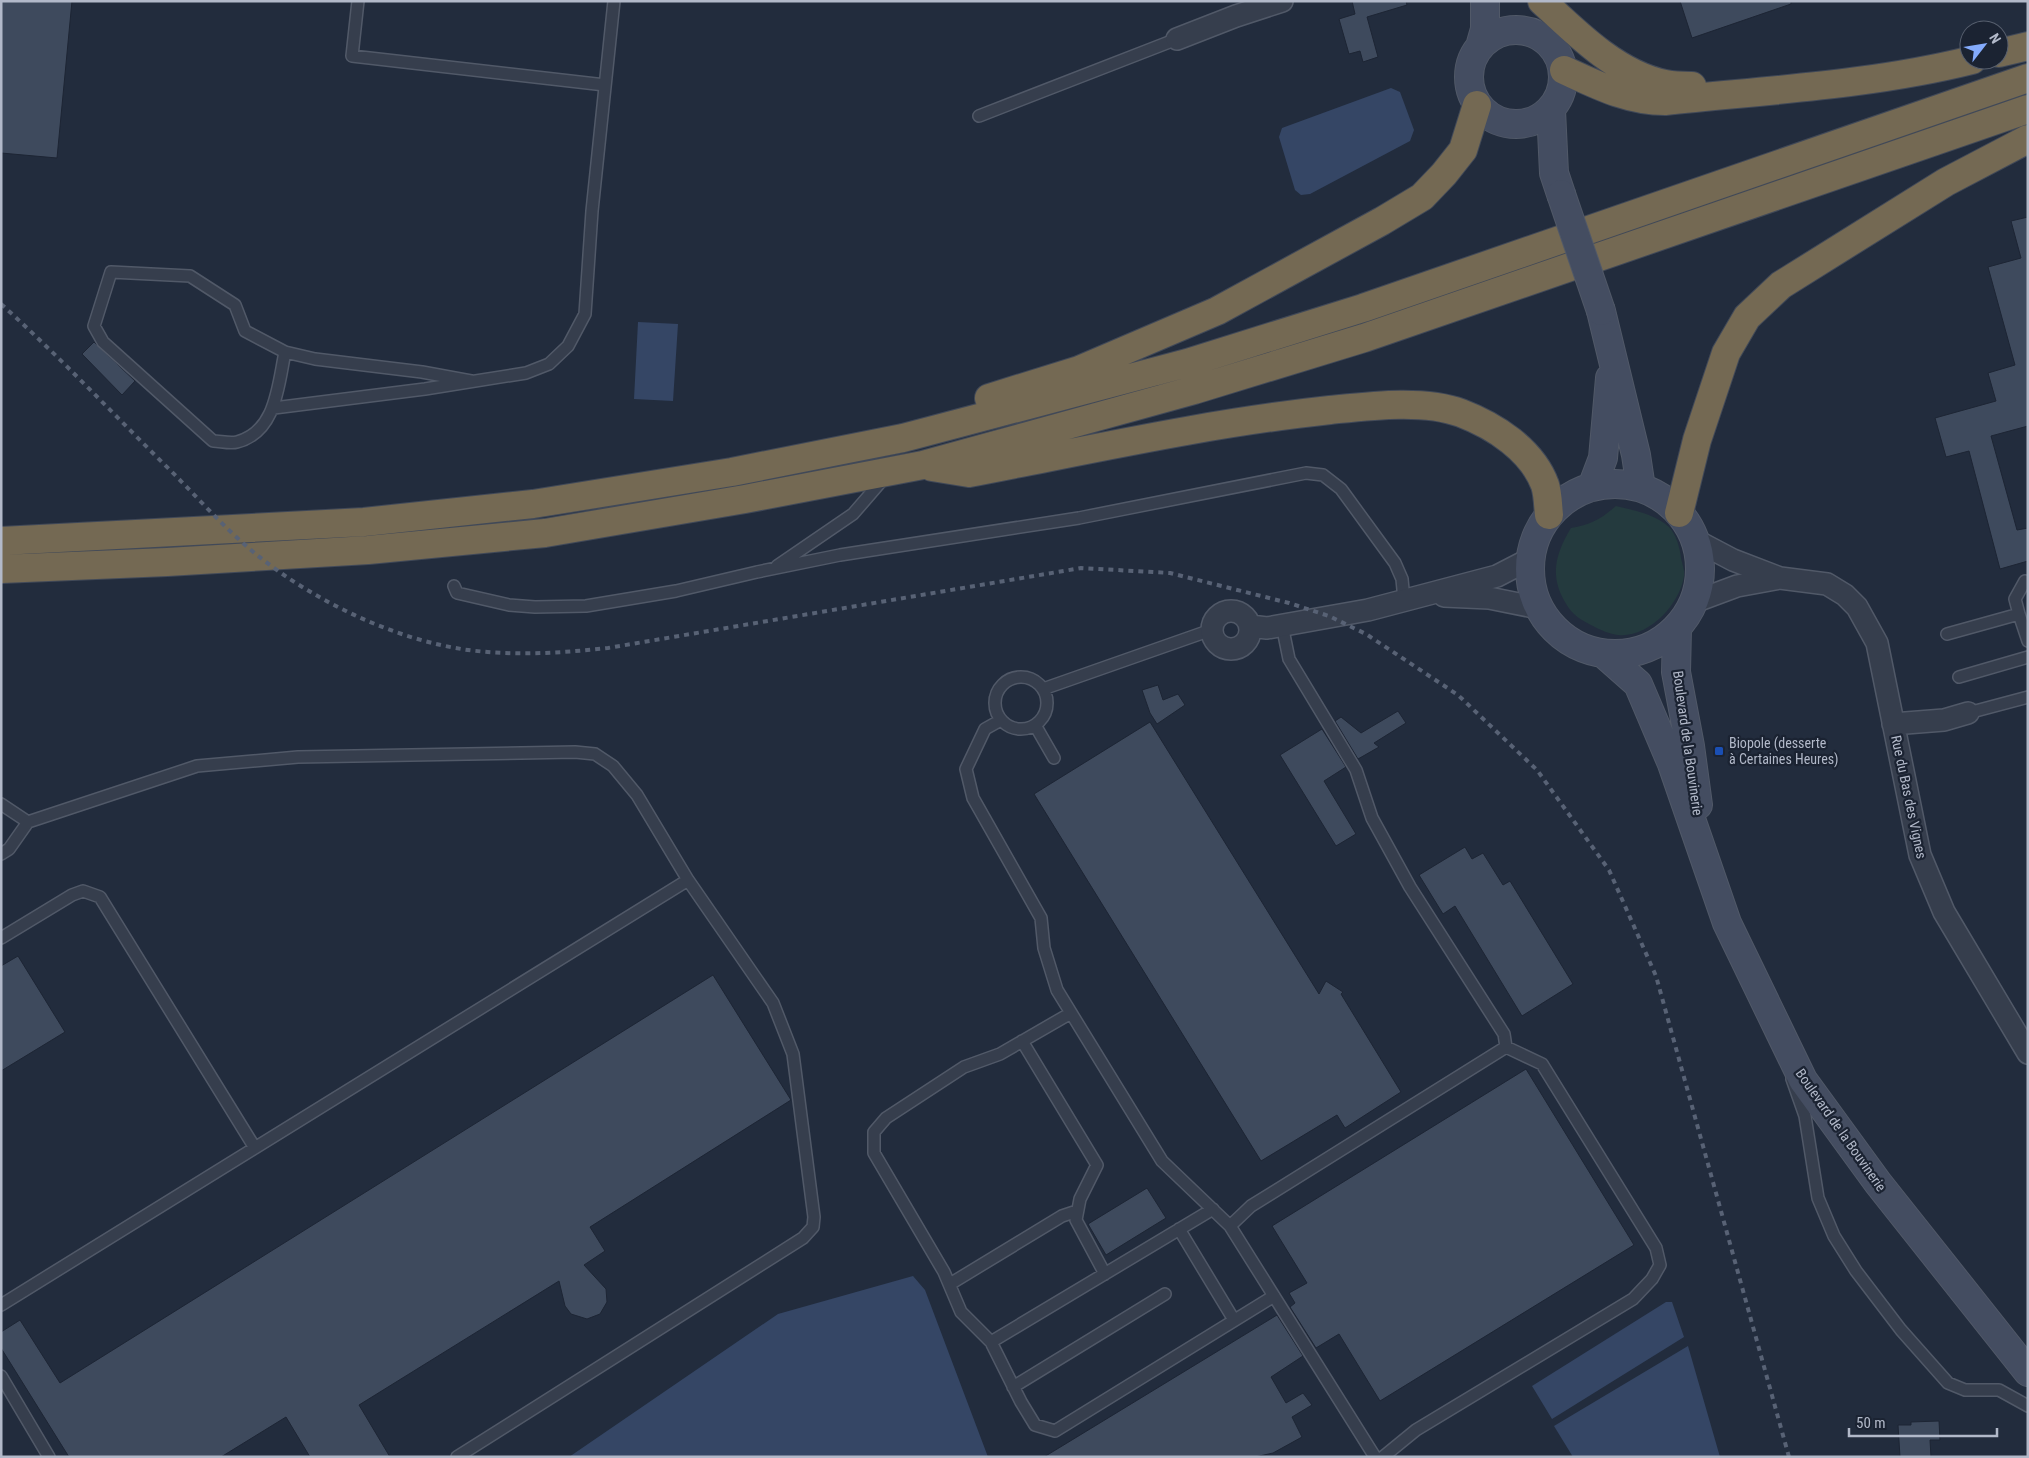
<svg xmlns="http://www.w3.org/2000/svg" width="2029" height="1458" font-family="'Roboto Condensed',sans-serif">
	<rect width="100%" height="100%" fill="#222c3d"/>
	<path fill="#243a3e" d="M 1616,506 C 1633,510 1655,514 1669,527 C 1676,534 1680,548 1681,558 C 1682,563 1685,571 1684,576 C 1680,604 1649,638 1618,635 C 1610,634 1600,630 1593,626 C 1581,620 1572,615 1565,602 C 1549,575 1556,553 1571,528 C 1590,525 1601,519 1616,506 Z"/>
	<path fill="#354665" d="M 1391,88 L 1400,92 L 1414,130 L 1410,141 L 1310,194 L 1301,195 L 1295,190 L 1279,137 L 1282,128 Z
		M 638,322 L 678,324 L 673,401 L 634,399 Z
		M 913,1276 L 925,1290 L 988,1457 L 569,1457 L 778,1314 Z
		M 1666,1302 L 1672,1302 L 1684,1337 L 1552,1419 L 1532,1386 Z
		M 1688,1346 L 1720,1457 L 1573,1457 L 1554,1426 Z"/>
	<path fill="#3e4a5d" stroke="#1d2534" d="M 1,1 L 72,1 L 57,158 L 1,153 Z
		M 1352,1 L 1406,1 L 1407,5 L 1367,17 L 1378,57 L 1363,62 L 1360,51 L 1349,54 L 1339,19 L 1355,14 Z
		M 1680,1 L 1791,1 L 1791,4 L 1692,38 Z
		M 2028,217 L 2028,426 L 1991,436 L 2017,530 L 2028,528 L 2028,561 L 2000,569 L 1969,451 L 1946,457 L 1935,418 L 1996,401 L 1988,373 L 2015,365 L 1988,267 L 2021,258 L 2011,221 Z
		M 94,342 L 135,381 L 122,395 L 82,354 Z
		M 1158,685 L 1163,700 L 1178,694 L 1185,705 L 1157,724 L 1150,713 L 1142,690 Z
		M 1398,711 L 1406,723 L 1374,743 L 1379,747 L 1358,759 L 1335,721 L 1341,717 L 1361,733 Z
		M 1150,722 L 1319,994 L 1326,981 L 1343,992 L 1341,994 L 1401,1092 L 1345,1128 L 1337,1115 L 1261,1161 L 1034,794 Z
		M 1322,729 L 1346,767 L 1324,781 L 1356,834 L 1336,846 L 1280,755 Z
		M 1465,847 L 1472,859 L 1483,853 L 1503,885 L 1510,881 L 1573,984 L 1522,1016 L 1455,906 L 1443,914 L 1419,875 Z
		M 18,956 L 65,1032 L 1,1071 L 1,966 Z
		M 713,975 L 791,1100 L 590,1227 L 605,1251 L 584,1265 L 606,1289 L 607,1302 L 600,1314 L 587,1319 L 571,1314 L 565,1306 L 559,1281 L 359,1405 L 390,1457 L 310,1457 L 286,1417 L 221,1457 L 69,1457 L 1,1348 L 1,1332 L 20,1320 L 60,1383 Z
		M 1526,1069 L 1634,1245 L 1380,1401 L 1339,1334 L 1316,1348 L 1290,1307 L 1295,1303 L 1289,1293 L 1307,1283 L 1272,1226 Z
		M 1147,1188 L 1166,1218 L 1106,1255 L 1088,1224 Z
		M 1277,1315 L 1303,1356 L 1271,1377 L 1286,1403 L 1303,1393 L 1312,1405 L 1292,1417 L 1302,1437 L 1273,1453 L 1255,1457 L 1044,1457 Z
		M 1939,1421 L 1940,1440 L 1930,1440 L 1931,1457 L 1900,1457 L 1898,1425 L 1911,1425 L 1911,1422 Z"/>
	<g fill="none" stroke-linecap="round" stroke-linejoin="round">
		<defs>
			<path id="lane" d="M 358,1 L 352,56 L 605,85
				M 979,116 L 1177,39
				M 285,352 C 278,386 276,432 237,442 C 230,444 220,441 213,441 L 103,342 L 94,326 L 111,272 L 190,276 L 235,305 L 245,331 L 285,352 L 315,359 L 422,372 L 471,381
				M 274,408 L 425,389 L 526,373 L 549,364 L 568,346 L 585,314 L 592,211 L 614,1
				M 777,566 L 853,514 L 885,477
				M 454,586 L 457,593 L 509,605 L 535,607 L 586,606 L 676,591 L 757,572 L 840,555 L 1079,518 L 1306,473 L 1323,475 L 1341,489 L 1395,563 L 1402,579 L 1404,600
				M 2019,614 L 2015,599 L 2025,581
				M 1947,634 L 2019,614 L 2028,641
				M995 703a26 26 0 1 1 52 0a26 26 0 1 1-52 0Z
				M 1959,677 L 2028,657
				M 1043,689 L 1211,630
				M 1968,713 L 2028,697
				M 1001,720 L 985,729 L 966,769 L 973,798 L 1041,918 L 1044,948 L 1057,990 L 1162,1161 L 1230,1226 L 1375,1457
				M 1035,725 L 1054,758
				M 1,804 L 28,822
				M 1,854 L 9,849 L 28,822 L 197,766 L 298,757 L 575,752 L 595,754 L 613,766 L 637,795 L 688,880 L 773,1003 L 793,1054 L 814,1217 L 813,1227 L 803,1238 L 457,1457
				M 1,938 L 72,895 L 83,891 L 100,897 L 255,1148
				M 1022,1041 L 1097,1165 L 1080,1199 L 1076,1220 L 1105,1274
				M 1792,1079 L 1805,1116 L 1818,1198 L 1834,1236 L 1856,1271 L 1901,1330 L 1948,1383 L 1965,1390 L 1999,1390 L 2028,1406
				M 1213,1209 L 991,1342 L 1021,1402 L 1035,1425 L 1055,1431 L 1274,1296
				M 1230,1226 L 1251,1206 L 1506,1047 L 1504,1034 L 1410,887 L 1372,818 L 1356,770 L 1289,659 L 1282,625
				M 1179,1229 L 1234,1320
				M 950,1284 L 1062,1216 L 1077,1211
				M 1,1305 L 688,880
				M 991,1342 L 961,1312 L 944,1272 L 874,1153 L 874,1132 L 886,1118 L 964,1067 L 1000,1054 L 1071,1013
				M 1,1376 L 49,1457
				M 1013,1387 L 1165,1294
				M 1383,1457 L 1416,1430 L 1633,1299 L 1652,1279 L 1660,1265 L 1656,1248 L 1542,1064 L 1506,1047"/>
			<path id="street" d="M 1177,39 L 1236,16 L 1282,1
				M 1695,540 L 1733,560 L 1780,578 L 1827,584 L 1845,595 L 1857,607 L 1877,643 L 1920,855 L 1944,912 L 2028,1053
				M 1444,596 L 1489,598 L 1539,608
				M 1694,602 L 1737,586 L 1780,578
				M1212 630a19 19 0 1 1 38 0a19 19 0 1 1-38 0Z
				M 1250,626 L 1267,628 L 1368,610 L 1497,576 L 1530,559
				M 1893,724 L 1944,720 L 1968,713"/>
			<path id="secondary" d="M1469 77a47 47 0 1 1 94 0a47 47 0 1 1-94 0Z
				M 1481,43 L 1485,29 L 1485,1
				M 1551,110 L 1554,173 L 1561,194
				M 1601,311 L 1636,455 L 1641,488
				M1530 569a85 85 0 1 1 170 0a85 85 0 1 1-170 0Z
				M 1592,487 L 1603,458 L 1610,378
				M 1677,629 L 1676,672 L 1690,746 L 1698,805
				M 1604,654 L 1638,684 L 1672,764 L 1727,923 L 1803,1080 L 1878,1183 L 2028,1372"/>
			<path id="highway" d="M 1542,1 C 1577,34 1617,74 1665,84 C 1674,86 1683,86 1692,86
				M 1999,53 L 2028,46
				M 1564,70 C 1597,85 1628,101 1665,101 C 1768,90 1872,85 1972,60
				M 989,398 L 1079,370 L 1217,311 L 1382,221 L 1422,197 L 1444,174 L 1463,150 L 1477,105
				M 932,467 L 969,473 C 1089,450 1208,423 1330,410 C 1369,406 1424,399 1461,413 C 1495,426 1532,450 1545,485 C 1548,494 1548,506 1549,515
				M 1679,513 L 1697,440 L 1726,353 L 1747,317 L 1781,285 L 1946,182 L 2028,139
				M 1,541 L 364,522 L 533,504 L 732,472 L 903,438 L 1187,363 L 1363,308 L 2028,78
				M 1,569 L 167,562 L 368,550 L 545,533 L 745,499 L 923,465 L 1194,390 L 1364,338 L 2028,109"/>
		</defs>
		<use href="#lane" stroke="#515968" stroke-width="14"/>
		<use href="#street" stroke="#515968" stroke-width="24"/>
		<use href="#secondary" stroke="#515968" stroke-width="30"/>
		<use href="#highway" stroke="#414958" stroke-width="30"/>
		<use href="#lane" stroke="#363e4d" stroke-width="11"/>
		<use href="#street" stroke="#363e4d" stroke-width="21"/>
		<use href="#secondary" stroke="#444d61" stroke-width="28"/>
		<use href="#highway" stroke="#746953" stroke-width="28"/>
		<path stroke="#586275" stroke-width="4" stroke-dasharray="5 5" stroke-linecap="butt" d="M 1,304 C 60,357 114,415 171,471 C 199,499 226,530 257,555 C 314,601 395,640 468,650 C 515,656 561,653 608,648 L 1081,568 L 1170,573 L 1289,603 L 1329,616 L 1366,634 L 1458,695 L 1537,770 L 1609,870 L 1656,976 L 1789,1457"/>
		<defs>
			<path id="secondary-bridge" d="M 1561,194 L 1601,311"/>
		</defs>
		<use href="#secondary-bridge" stroke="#515968" stroke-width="30" stroke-linecap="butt"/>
		<use href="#secondary-bridge" stroke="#444d61" stroke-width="28"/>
	</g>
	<rect fill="#1a4fb4" stroke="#1b2332" stroke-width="2" x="1714" y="746" width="10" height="10" rx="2.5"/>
	<g text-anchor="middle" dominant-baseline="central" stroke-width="4.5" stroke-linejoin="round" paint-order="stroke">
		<g font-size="14" fill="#b2b9c9" stroke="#1b2332">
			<text transform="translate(1688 743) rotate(82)">Boulevard de la Bouvinerie</text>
			<text transform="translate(1909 797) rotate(78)">Rue du Bas des Vignes</text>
			<text transform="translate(1841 1130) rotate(55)">Boulevard de la Bouvinerie</text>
		</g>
		<g font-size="14" fill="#b2b9c9" stroke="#1b2332" text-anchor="start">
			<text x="1729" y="743">Biopole (desserte<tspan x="1729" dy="16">à Certaines Heures)</tspan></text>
		</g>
	</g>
	<rect width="2029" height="1458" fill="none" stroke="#b2b9c9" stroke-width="5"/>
	<g transform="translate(1984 45) rotate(59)"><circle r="24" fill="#1b2332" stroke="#575f6e"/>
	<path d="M0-4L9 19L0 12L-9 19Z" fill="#84abfc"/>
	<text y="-8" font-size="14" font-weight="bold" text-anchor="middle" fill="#b2b9c9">N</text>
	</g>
	<path d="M1849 1428v8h148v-8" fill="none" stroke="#b2b9c9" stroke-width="2.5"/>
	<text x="1856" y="1428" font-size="15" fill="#b2b9c9" stroke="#1b2332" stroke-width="4" paint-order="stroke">50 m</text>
</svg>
